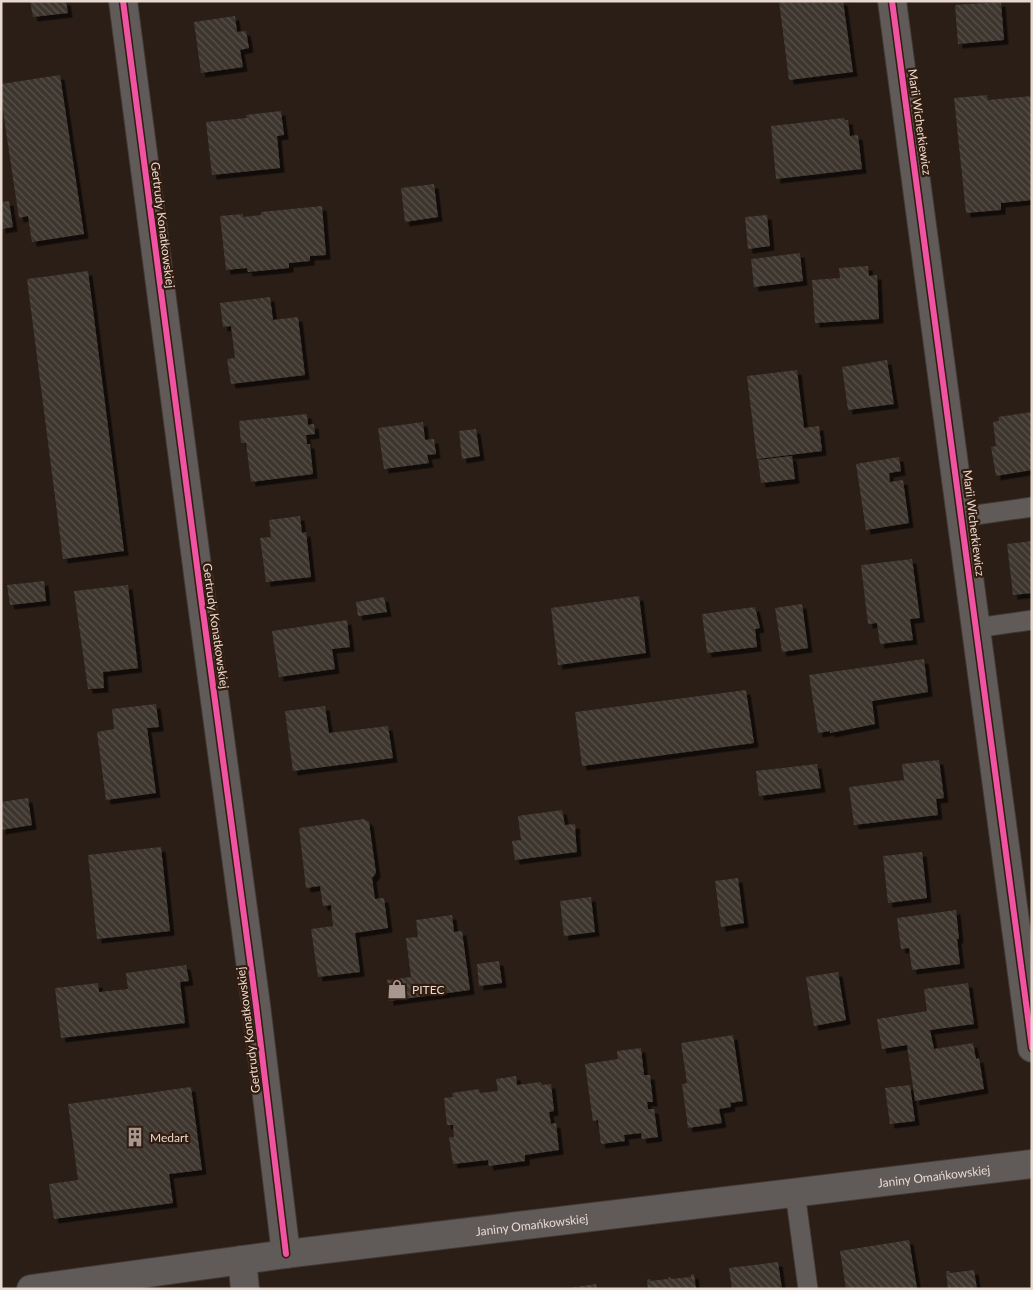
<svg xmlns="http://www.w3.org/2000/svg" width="1033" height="1290" font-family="Lato,sans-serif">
	<defs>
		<pattern id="building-back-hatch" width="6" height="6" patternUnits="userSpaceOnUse" patternTransform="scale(1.25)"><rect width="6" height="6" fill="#3d362e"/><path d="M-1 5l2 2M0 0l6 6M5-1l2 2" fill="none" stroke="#59524b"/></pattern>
		<filter id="shadow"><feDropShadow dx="4.5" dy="4.5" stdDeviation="0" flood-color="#0009"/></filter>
	</defs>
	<rect width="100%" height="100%" fill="#2a1e17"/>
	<path fill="url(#building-back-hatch)" filter="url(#shadow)" d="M 30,1 L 66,1 L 68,13 L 33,17 Z
		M 779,1 L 843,1 L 853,72 L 789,80 Z
		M 1001,2 L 1004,40 L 958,44 L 955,5 Z
		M 235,16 L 237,32 L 246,31 L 249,48 L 240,50 L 243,67 L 201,73 L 194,22 Z
		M 60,75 L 84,234 L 32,242 L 28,216 L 19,218 L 1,98 L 1,84 Z
		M 987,95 L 988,100 L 1032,96 L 1032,200 L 1001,203 L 1001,210 L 966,213 L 954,98 Z
		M 281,111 L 284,135 L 277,136 L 280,168 L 212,175 L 206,122 L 247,118 L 246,115 Z
		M 844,118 L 845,120 L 848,120 L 850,136 L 858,135 L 862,169 L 776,179 L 771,126 Z
		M 434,184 L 438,217 L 405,222 L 401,188 Z
		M 9,201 L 13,227 L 1,229 L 1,202 Z
		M 322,206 L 326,255 L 310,256 L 310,261 L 289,263 L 289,268 L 248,272 L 247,268 L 226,270 L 220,216 L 243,214 L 243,217 L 261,215 L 261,212 Z
		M 767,215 L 770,246 L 748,249 L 745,217 Z
		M 800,253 L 803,281 L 754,287 L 751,259 Z
		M 868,266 L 869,276 L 877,275 L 879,319 L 815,323 L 812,280 L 840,278 L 839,268 Z
		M 88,271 L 124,551 L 63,559 L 27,279 Z
		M 270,297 L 273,320 L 298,317 L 305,375 L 231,384 L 227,359 L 235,358 L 231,326 L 223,327 L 220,303 Z
		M 887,360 L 894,404 L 848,410 L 842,367 Z
		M 797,370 L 804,428 L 819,426 L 822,451 L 757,459 L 747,376 Z
		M 1032,412 L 1032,470 L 996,476 L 991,447 L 996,446 L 993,422 L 999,421 L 998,417 Z
		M 307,414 L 308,425 L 314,424 L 315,434 L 306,435 L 307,444 L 310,444 L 313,474 L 251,482 L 246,443 L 241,443 L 239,421 Z
		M 423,422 L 425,440 L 434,439 L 436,454 L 427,455 L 429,463 L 384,469 L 378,428 Z
		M 476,429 L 480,456 L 462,459 L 459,431 Z
		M 792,456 L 795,479 L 761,483 L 758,460 Z
		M 899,457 L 901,471 L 889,473 L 890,482 L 903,480 L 909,523 L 866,530 L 856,464 Z
		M 300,516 L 302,533 L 306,532 L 311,577 L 266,582 L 260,538 L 271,537 L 269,520 Z
		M 1032,541 L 1032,593 L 1013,595 L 1007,544 Z
		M 912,559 L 920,618 L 910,619 L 913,640 L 880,644 L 877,623 L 868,624 L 861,565 Z
		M 44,581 L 46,601 L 10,605 L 7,585 Z
		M 128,585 L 138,668 L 103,672 L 104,688 L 88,689 L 74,591 Z
		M 639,596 L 646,653 L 558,665 L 551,608 Z
		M 384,597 L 387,612 L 358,616 L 356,602 Z
		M 802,604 L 808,648 L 782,652 L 775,608 Z
		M 755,607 L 760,628 L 755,629 L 757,647 L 707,653 L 702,614 Z
		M 347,620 L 350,647 L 332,649 L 335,669 L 279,677 L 272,631 Z
		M 924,659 L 928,692 L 872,701 L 875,724 L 830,733 L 830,731 L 818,733 L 809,675 Z
		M 746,690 L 754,743 L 582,766 L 575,712 Z
		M 156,704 L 159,727 L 147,728 L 156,793 L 106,800 L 97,732 L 114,729 L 112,709 Z
		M 325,706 L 329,733 L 388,726 L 393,758 L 293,771 L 285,711 Z
		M 939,760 L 944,798 L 936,799 L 938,815 L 854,825 L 849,787 L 904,780 L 902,764 Z
		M 817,764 L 821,788 L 759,796 L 756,771 Z
		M 28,798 L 32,825 L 1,830 L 1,802 Z
		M 562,810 L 565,825 L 575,824 L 576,829 L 575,829 L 577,852 L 515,860 L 512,841 L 521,840 L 518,816 Z
		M 364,819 L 369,822 L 376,873 L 372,878 L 375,899 L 384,898 L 388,928 L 355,933 L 360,972 L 318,977 L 311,929 L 333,926 L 331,905 L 323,906 L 320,886 L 306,888 L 299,828 Z
		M 161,847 L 170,931 L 97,939 L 88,855 Z
		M 922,852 L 927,898 L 888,903 L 883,856 Z
		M 738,878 L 744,923 L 721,927 L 715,881 Z
		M 591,897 L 595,932 L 564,936 L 560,901 Z
		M 956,910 L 959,939 L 957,939 L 960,964 L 912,970 L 909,948 L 901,949 L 897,918 Z
		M 452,915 L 454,932 L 462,931 L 470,990 L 389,1001 L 387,980 L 411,977 L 406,938 L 418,937 L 416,920 Z
		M 499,961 L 502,983 L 479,986 L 477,964 Z
		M 186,965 L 189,981 L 180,982 L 185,1023 L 61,1038 L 55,988 L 98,983 L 99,992 L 128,989 L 126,973 Z
		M 838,972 L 846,1020 L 814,1026 L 806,977 Z
		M 968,983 L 974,1024 L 930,1030 L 934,1049 L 973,1043 L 976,1059 L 979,1058 L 984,1089 L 915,1101 L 907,1045 L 882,1049 L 877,1019 L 927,1011 L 924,989 Z
		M 733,1035 L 743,1101 L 730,1103 L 731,1107 L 719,1109 L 722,1123 L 688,1128 L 682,1084 L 687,1083 L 681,1043 Z
		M 641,1048 L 644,1075 L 650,1075 L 653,1102 L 647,1102 L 648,1109 L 654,1109 L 658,1137 L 642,1139 L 641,1133 L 624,1135 L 625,1141 L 601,1144 L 598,1120 L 593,1121 L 585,1064 L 618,1059 L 617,1051 Z
		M 516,1076 L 517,1085 L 541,1082 L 542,1085 L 551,1084 L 554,1111 L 549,1112 L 551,1124 L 556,1123 L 559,1150 L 525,1155 L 525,1161 L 489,1166 L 488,1160 L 453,1164 L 449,1137 L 454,1137 L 453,1125 L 447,1125 L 444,1098 L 453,1097 L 452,1093 L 479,1089 L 480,1093 L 498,1091 L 496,1079 Z
		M 910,1085 L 915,1121 L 890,1124 L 885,1088 Z
		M 191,1087 L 202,1170 L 169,1174 L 173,1203 L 54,1219 L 49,1184 L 78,1180 L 68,1104 Z
		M 909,1240 L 917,1288 L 846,1289 L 840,1251 Z
		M 778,1262 L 782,1289 L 732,1289 L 729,1268 Z
		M 974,1270 L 977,1289 L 948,1289 L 946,1271 L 949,1271 L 950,1273 Z
		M 694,1274 L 696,1289 L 648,1289 L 647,1280 L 650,1279 L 650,1281 L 668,1279 L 668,1278 L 670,1277 L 671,1279 L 691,1277 L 691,1275 Z
		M 596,1284 L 597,1289 L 570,1289 L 570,1288 Z"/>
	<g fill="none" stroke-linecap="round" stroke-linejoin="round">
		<defs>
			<path id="service" d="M 962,517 L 1032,507
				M 976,628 L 1032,620
				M 795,1192 L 808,1289"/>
			<path id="minor" d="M 123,1 L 201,597 L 256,1005 L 286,1254
				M 892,1 C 939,350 985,699 1032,1048
				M 242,1260 L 245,1289"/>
			<g id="tertiary">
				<path id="s1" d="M 31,1289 L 286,1254 L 1032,1164"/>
			</g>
		</defs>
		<use href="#service" stroke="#433933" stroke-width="21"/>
		<use href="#minor" stroke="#433933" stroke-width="30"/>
		<use href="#tertiary" stroke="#433933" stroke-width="30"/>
		<use href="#service" stroke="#605a59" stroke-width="19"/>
		<use href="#minor" stroke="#605a59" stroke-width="28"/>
		<use href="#tertiary" stroke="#605a59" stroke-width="28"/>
		<defs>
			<path id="cycleway" d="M 123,1 L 201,597 L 256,1005 L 286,1254
				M 892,1 C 939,350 985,699 1032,1048"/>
		</defs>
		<use href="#cycleway" stroke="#321c0f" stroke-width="9"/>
		<use href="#cycleway" stroke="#f153a3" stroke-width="6"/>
	</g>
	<defs>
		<symbol id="shop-bare" viewBox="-9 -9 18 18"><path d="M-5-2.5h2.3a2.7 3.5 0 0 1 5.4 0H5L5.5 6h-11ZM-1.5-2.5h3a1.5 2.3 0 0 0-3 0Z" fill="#a69890" stroke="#321c0f" stroke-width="2.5" paint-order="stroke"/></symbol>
		<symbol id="building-bare" viewBox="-9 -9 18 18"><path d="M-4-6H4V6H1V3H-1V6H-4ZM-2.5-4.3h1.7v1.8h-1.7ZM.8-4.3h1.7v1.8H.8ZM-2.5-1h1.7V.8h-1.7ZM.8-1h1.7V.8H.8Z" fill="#a69890" stroke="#321c0f" stroke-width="2.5" paint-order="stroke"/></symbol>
	</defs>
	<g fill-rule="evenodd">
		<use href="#shop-bare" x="383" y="975" width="28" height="28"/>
		<use href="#building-bare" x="121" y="1123" width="28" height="28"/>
	</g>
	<g text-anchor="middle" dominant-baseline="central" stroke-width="4.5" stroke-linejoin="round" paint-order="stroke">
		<g font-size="12" fill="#e9dad1" stroke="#321c0f">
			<text transform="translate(920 122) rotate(82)">Marii Wicherkiewicz</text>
			<text transform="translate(163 225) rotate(83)">Gertrudy Konatkowskiej</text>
			<text transform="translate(974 523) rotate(83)">Marii Wicherkiewicz</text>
			<text transform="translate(216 626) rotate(82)">Gertrudy Konatkowskiej</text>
			<text transform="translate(248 1030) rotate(-97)">Gertrudy Konatkowskiej</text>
			<text stroke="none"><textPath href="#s1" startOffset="910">Janiny Omańkowskiej</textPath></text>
			<text stroke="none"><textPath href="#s1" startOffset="505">Janiny Omańkowskiej</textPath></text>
		</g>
		<g font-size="12" fill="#e9dad1" stroke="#321c0f" text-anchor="start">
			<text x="412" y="989">PITEC</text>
			<text x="150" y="1137">Medart</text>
		</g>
	</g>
	<rect width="1033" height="1290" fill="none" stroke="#e9dad1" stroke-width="5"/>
</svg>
